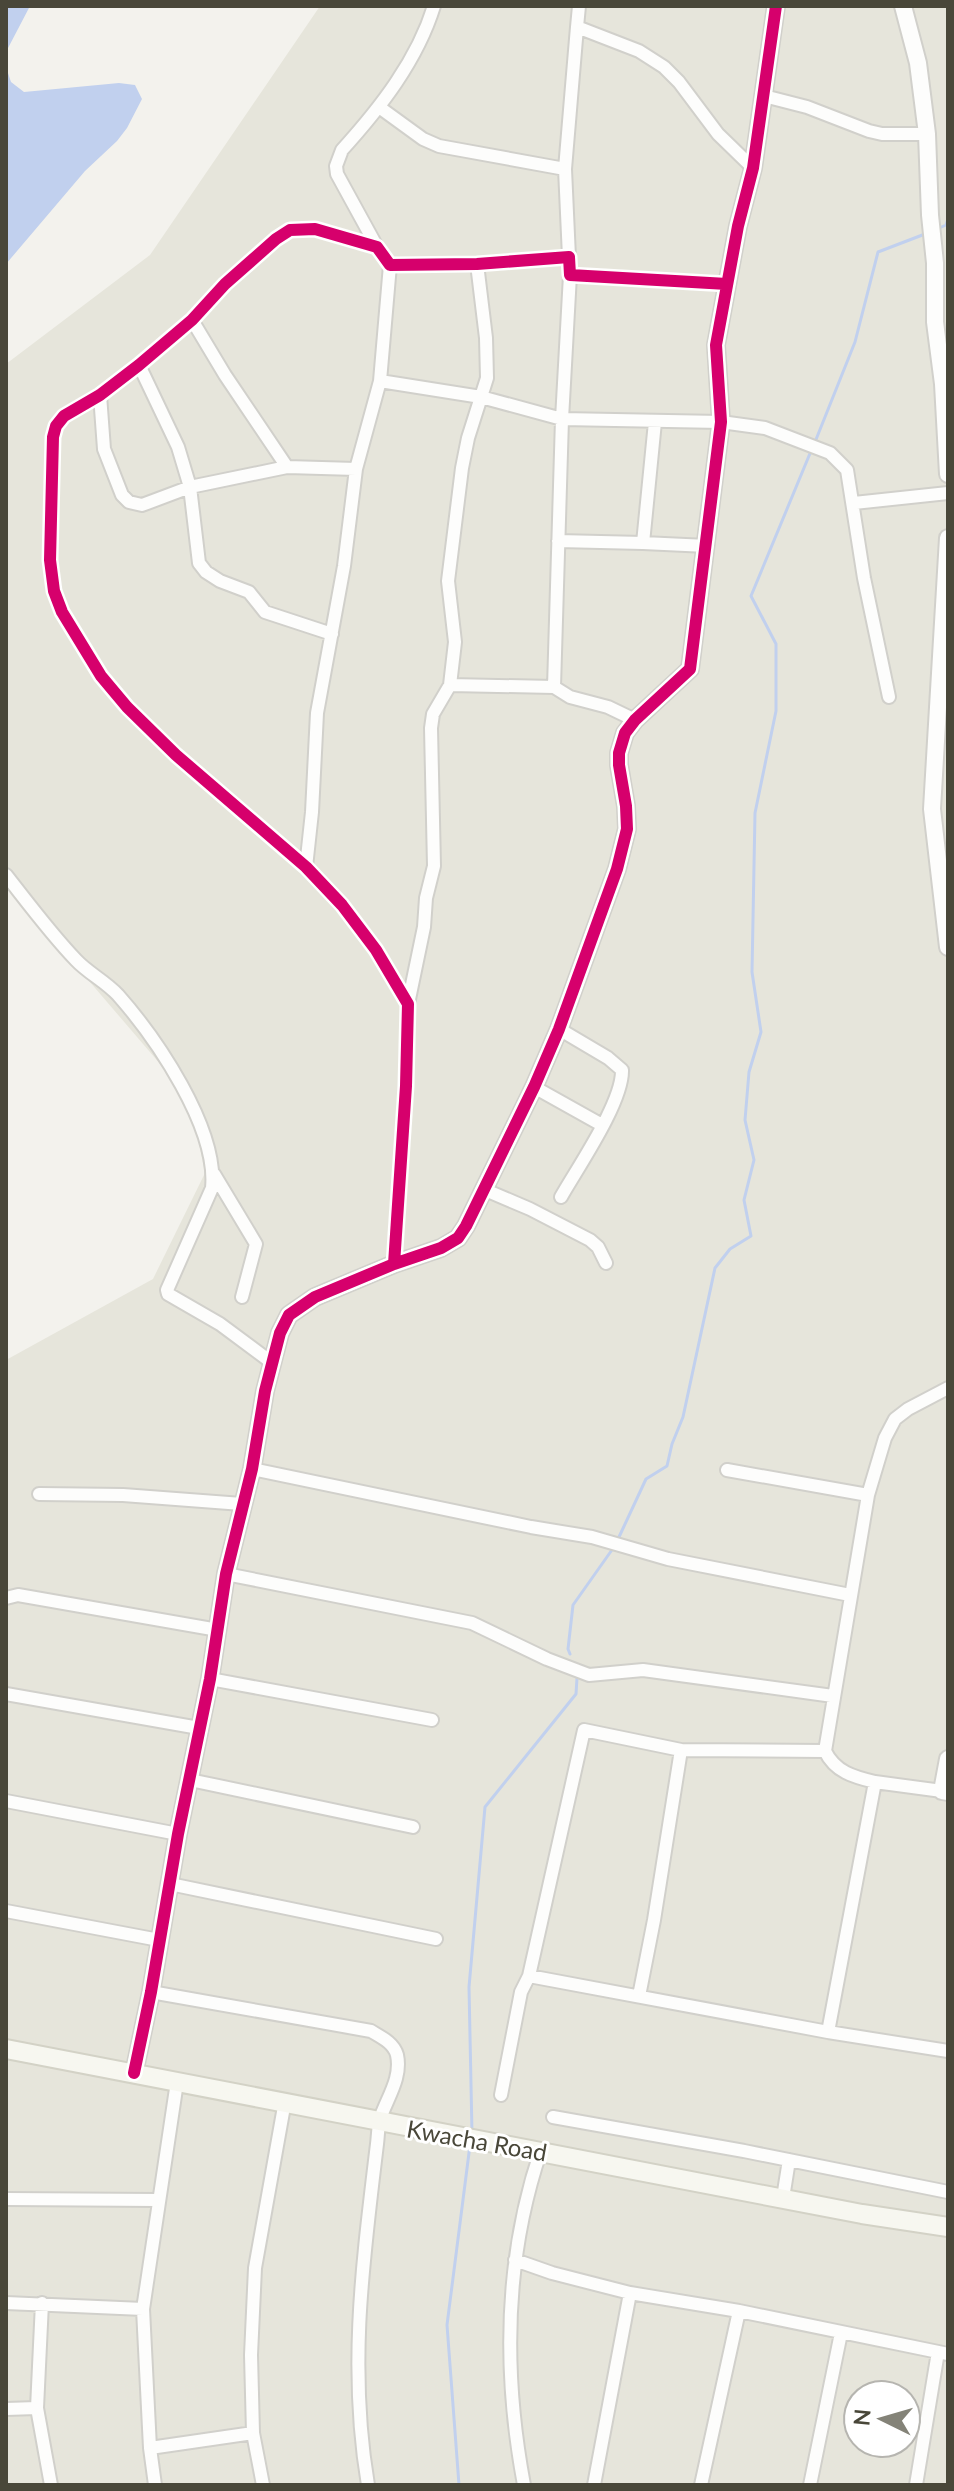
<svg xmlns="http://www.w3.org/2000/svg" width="954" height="2491" font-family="Lato,sans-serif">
	<rect width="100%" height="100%" fill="#f3f2ed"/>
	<path fill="#e6e5db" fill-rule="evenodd" d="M 320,6 L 948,6 L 948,2485 L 6,2485 L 6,1360 L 153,1279 L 205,1173 L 197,1133 L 179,1086 L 6,884 L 6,364 L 150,255 ZM 858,2395 L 906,2395 L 906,2443 L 858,2443 Z"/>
	<path fill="#c1d0ee" d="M 6,6 L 30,6 L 7,50 L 6,66 Z
		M 6,67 L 11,82 L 24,92 L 119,83 L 135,85 L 142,99 L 127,128 L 117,141 L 85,171 L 6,264 Z"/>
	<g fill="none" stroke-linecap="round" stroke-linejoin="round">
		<path stroke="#c1d0ee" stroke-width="3" d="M 937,229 L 946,225 L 948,219
			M 815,442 L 855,342 L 878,252 L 925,234
			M 619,1537 L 646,1479 L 667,1466 L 672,1444 L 683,1417 L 715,1268 L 730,1249 L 751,1236 L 744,1200 L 754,1160 L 745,1120 L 749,1072 L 761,1032 L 752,972 L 755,813 L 776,711 L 776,644 L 751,596 L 811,451
			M 570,1654 L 568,1649 L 573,1605 L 614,1547
			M 472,2133 L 469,1987 L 485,1807 L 576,1694 L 577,1678
			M 459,2485 L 447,2325 L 470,2145"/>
		<defs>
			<path id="minor" d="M 579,6 L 577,27 L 639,51 L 664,67 L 679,82 L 718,134 L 753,168
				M 764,96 L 807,107 L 869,131 L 882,134 L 927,134
				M 379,107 L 423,139 L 439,146 L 565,169
				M 377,247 L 337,174 L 336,166 L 342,150 C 380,108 417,61 434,6
				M 569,257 L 565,169 L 577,27
				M 570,275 L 562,419 L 554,687 L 570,697 L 608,707 L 635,720
				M 192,320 L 225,375 L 287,467
				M 139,365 L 178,447 L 190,487 L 199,563 L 206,572 L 220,581 L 249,592 L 265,612 L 332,634
				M 380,381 L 481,397 L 562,419 L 721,422 L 765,428 L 830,453 L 847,470 L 864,578 L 889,697
				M 100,395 L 104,449 L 122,495 L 129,502 L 142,505 L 190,487 L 287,467 L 356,469
				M 854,503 L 948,493
				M 558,541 L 643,543 L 655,422
				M 643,543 L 707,546
				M 450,685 L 554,687
				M 306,867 L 312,812 L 317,713 L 344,566 L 356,469 L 380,381 L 390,265
				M 6,875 C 28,903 51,934 76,960 C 88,973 105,981 118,995 C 156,1038 218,1128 212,1188 L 167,1290 L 168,1294 L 220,1324 L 271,1362
				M 408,1004 L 424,927 L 426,898 L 434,866 L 431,728 L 433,714 L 450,685 L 455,642 L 448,581 L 462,468 L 468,438 L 487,378 L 486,338 L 477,264
				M 559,1029 L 608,1058 L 622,1070 C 623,1102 578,1167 561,1197
				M 534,1087 L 602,1125
				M 214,1174 L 256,1244 L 242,1297
				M 483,1189 L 530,1209 L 590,1240 L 598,1247 L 606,1263
				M 394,1264 L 406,1086 L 408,1004 L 376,950 L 342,905 L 306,867 L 176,755 L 127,707 L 101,676 L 62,612 L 54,591 L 50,560 L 53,437 L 56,426 L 64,416 L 100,395 L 139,365 L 192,320 L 225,284 L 276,239 L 290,230 L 315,229 L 377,247 L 390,265 L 477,264 L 569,257 L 570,275 L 727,284
				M 252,1469 L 531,1527 L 592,1537 L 668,1559 L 850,1595
				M 727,1470 L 868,1495
				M 39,1494 L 123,1495 L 242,1504
				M 226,1574 L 472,1623 L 547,1659 L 589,1675 L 643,1670 L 833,1696
				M 6,1598 L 18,1595 L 218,1630
				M 210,1679 L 432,1720
				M 6,1694 L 199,1728
				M 681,1750 L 825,1751
				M 190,1780 L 413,1827
				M 875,1782 C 854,1777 835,1772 825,1751 L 868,1495 L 885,1438 L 895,1419 L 908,1409 L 948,1388
				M 6,1801 L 178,1834
				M 170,1884 L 436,1939
				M 6,1911 L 159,1940
				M 529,1976 L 828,2032 L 948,2051
				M 151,1992 L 371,2031 C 381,2037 394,2043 397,2055 C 402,2078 387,2098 380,2119 C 378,2127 378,2136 377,2144 C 363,2261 348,2367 368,2485
				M 828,2032 L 875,1782 L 942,1791
				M 501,2095 L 521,1992 L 529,1976 L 584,1730 L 681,1750 L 654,1920 L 639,1996
				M 553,2117 L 744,2151 L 948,2192
				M 783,2198 L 789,2160
				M 6,2199 L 158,2200
				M 515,2260 L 552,2273 L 630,2293 L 739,2311 L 948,2354
				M 6,2303 L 143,2309
				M 42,2303 L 37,2408 L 51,2485
				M 6,2409 L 37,2408
				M 150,2448 L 253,2433
				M 155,2485 L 150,2448 L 143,2309 L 177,2082
				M 263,2485 L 253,2433 L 251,2355 L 255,2268 L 285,2101
				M 524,2485 C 503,2373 504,2259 541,2150
				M 594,2485 L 630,2293
				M 701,2485 L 739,2311
				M 810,2485 L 841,2333
				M 916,2485 L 938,2352"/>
			<path id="tertiary" d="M 903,6 L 918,63 L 927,134 L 930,215 L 935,263 L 935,322 L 943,384 L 948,474
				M 948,538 L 932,809 L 948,947
				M 948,1759 L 942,1791 L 948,1792
				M 134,2073 L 151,1992 L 178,1834 L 210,1679 L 226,1574 L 252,1469 L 265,1391 L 280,1333 L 289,1315 L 315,1297 L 394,1264 L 441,1248 L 458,1238 L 466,1226 L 534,1087 L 559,1029 L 617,869 L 627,829 L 626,806 L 619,765 L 619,753 L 625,733 L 635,720 L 690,669 L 721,422 L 716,345 L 738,226 L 753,168 L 776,6"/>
			<path id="secondary" d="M 6,2049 L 862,2214 L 948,2227"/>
		</defs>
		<use href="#minor" stroke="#d1d0cb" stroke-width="16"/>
		<use href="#tertiary" stroke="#d1d0cb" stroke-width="20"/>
		<use href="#secondary" stroke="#d3d2c6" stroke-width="22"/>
		<use href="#minor" stroke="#fdfdfc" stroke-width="12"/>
		<use href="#tertiary" stroke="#fdfdfc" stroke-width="16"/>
		<use href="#secondary" stroke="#f7f7f0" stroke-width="18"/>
		<defs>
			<path id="cycleway" d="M 394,1264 L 406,1086 L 408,1004 L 376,950 L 342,905 L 306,867 L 176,755 L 127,707 L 101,676 L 62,612 L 54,591 L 50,560 L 53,437 L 56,426 L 64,416 L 100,395 L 139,365 L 192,320 L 225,284 L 276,239 L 290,230 L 315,229 L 377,247 L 390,265 L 477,264 L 569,257 L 570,275 L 727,284
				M 134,2073 L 151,1992 L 178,1834 L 210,1679 L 226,1574 L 252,1469 L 265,1391 L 280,1333 L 289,1315 L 315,1297 L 394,1264 L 441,1248 L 458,1238 L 466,1226 L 534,1087 L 559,1029 L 617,869 L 627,829 L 626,806 L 619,765 L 619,753 L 625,733 L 635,720 L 690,669 L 721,422 L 716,345 L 738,226 L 753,168 L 776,6"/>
		</defs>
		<use href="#cycleway" stroke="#fff" stroke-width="17"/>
		<use href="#cycleway" stroke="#d6006c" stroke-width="12"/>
	</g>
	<g text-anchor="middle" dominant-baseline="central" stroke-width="6" stroke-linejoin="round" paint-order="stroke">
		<g font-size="24" fill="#494739" stroke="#fff">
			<text transform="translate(477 2140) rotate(10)">Kwacha Road</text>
		</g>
	</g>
	<rect width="954" height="2491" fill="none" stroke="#494739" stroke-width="16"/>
	<g transform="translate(882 2419) rotate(275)"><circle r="38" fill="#ffffff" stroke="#b6b5b0" stroke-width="2"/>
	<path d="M0-6L14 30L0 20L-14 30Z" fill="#848378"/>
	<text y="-12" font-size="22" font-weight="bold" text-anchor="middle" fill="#494739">N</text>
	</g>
</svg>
